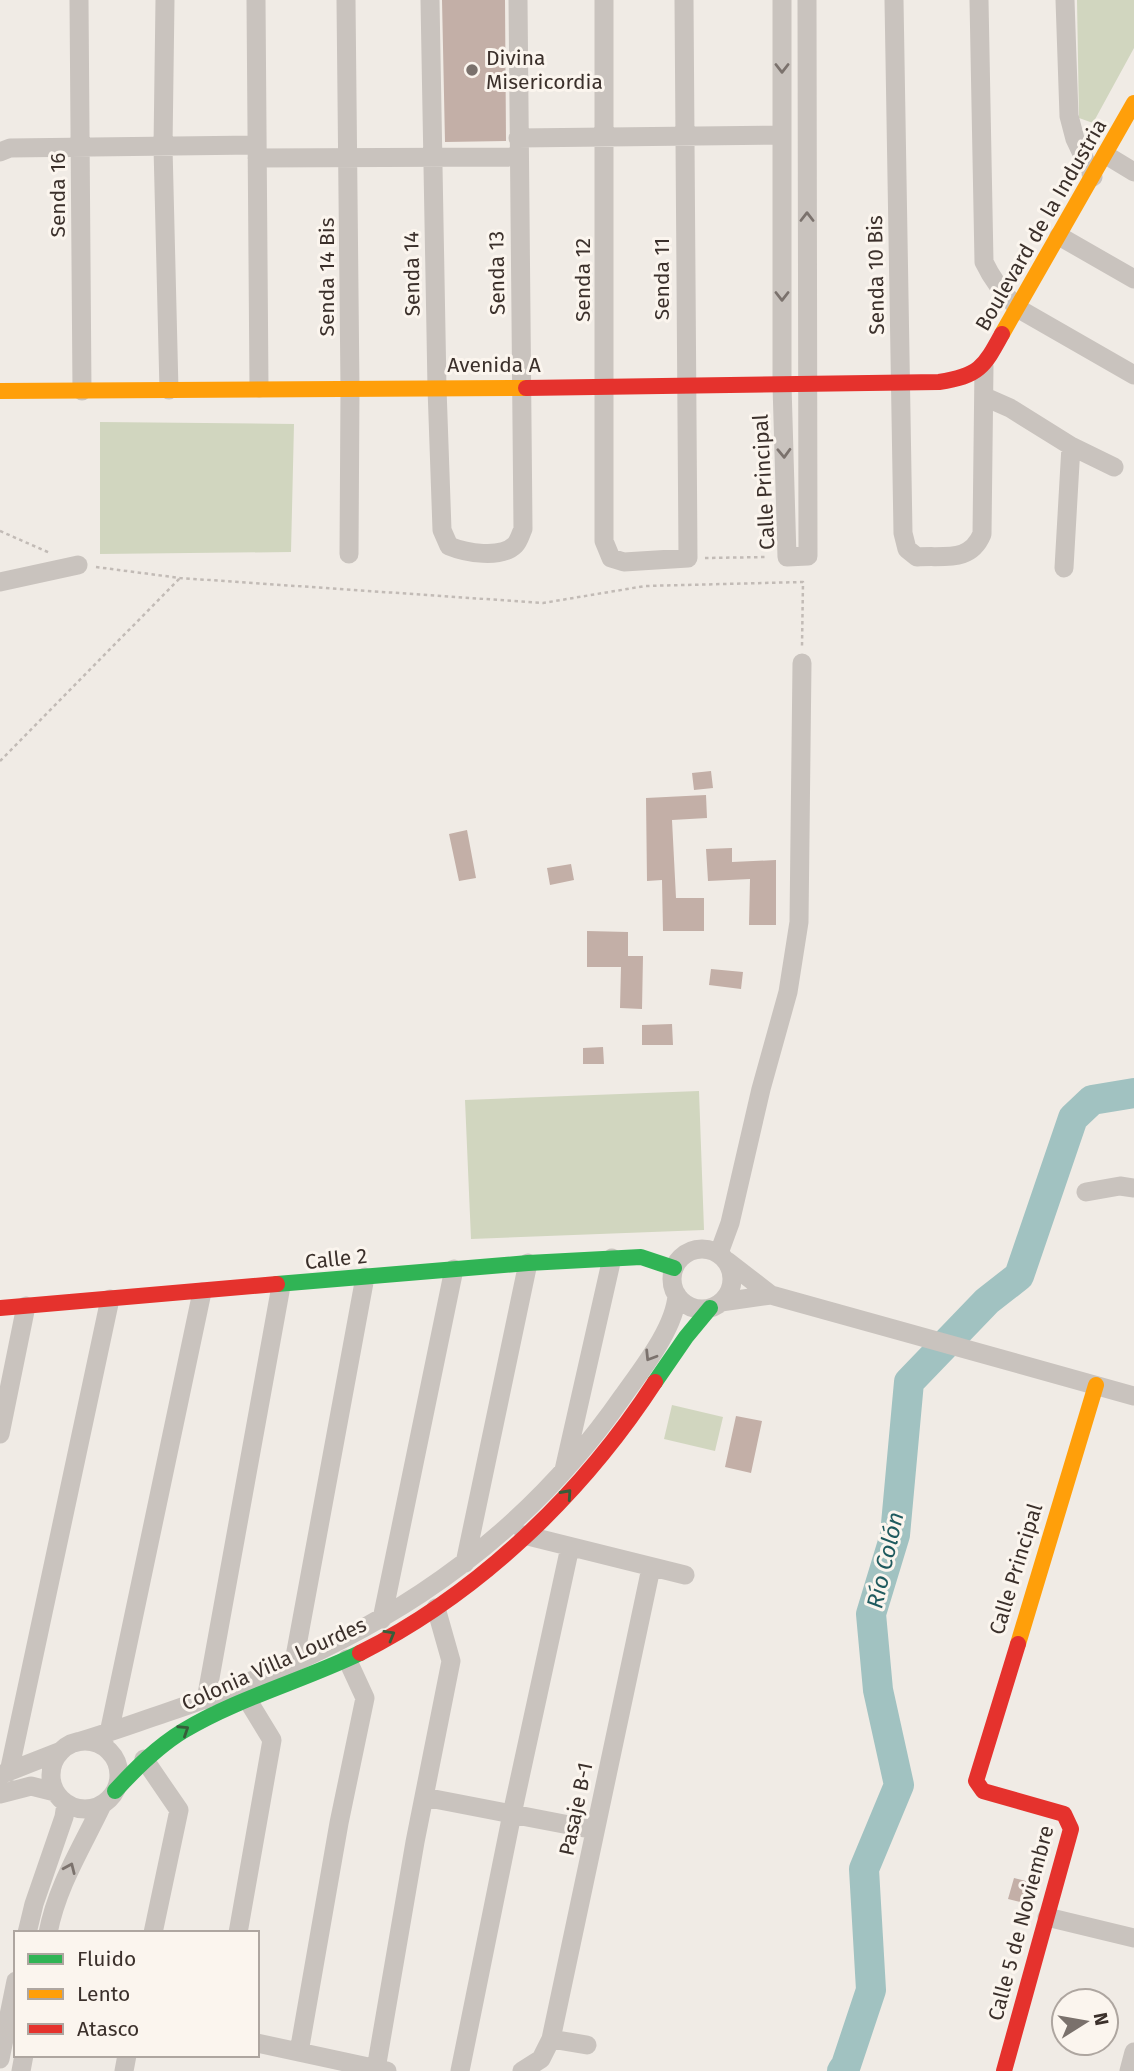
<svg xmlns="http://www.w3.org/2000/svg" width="1134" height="2071" font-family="'Fira Sans',sans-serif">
	<rect width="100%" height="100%" fill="#f0ebe5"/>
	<path fill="#d1d6bf" d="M 1077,0 L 1134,0 L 1134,48 L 1093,123 L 1079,118 Z
		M 100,422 L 294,424 L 291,552 L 100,554 Z
		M 699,1091 L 704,1230 L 471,1239 L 465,1100 Z
		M 672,1405 L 723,1417 L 715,1451 L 664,1439 Z"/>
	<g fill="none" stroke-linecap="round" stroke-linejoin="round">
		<path stroke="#a1c2c1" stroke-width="30" d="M 842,2071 L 846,2065 L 871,1990 L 864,1869 L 899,1785 L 878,1690 L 871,1614 L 895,1535 L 909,1382 L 987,1301 L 1019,1276 L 1073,1118 L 1092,1100 L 1134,1093"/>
	</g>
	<path fill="#c3afa7" d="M 442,0 L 505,0 L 506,141 L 445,142 Z
		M 711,771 L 713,788 L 694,790 L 692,773 Z
		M 706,795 L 707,818 L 672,820 L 676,898 L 704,898 L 704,931 L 663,931 L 662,880 L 647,881 L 646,798 Z
		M 467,830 L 476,878 L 459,881 L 449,834 Z
		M 732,848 L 732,862 L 776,860 L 776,925 L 749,925 L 750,879 L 708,881 L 706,849 Z
		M 571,864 L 574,880 L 550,885 L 547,868 Z
		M 587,931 L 628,932 L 628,956 L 643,956 L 642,1009 L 620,1008 L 621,967 L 587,967 Z
		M 711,969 L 743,972 L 741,989 L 709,985 Z
		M 672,1024 L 673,1045 L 642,1045 L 642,1025 Z
		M 603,1047 L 604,1064 L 583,1064 L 583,1048 Z
		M 736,1416 L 762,1421 L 751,1473 L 725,1467 Z
		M 1014,1878 L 1038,1884 L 1033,1905 L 1008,1899 Z"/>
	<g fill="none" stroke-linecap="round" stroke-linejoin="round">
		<path stroke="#c2bbb6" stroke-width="2.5" stroke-dasharray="3.5 3.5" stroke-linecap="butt" d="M 0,531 L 50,553
			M 705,558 L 768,557
			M 96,567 L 180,578 L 543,603 L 645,586 L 803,582 L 802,646
			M 0,761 L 180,578"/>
		<path stroke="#c9c3be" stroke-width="19" d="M 79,0 L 82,391
			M 165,0 L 163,147 L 169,390
			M 256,0 L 259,388
			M 346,0 L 350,389 L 349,554
			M 430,0 L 437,388 L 442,530 L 449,546 C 466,553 501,559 515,545 C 519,541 521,533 523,529 L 518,0
			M 604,0 L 604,541 L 611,558 L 624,562 L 688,558 L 684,0
			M 782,0 L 782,385 L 787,557 L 808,556 L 807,0
			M 894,0 L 903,533 L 907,549 L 917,557 C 944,555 970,563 982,534 L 984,366
			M 979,0 L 984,262 C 993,281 1003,294 1019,309 L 1134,375
			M 1065,0 L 1069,116 L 1075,139 L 1093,177
			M 518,138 L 782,135
			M 0,152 L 10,148 L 257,145
			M 1106,155 L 1134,172
			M 257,158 L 518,157
			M 1059,236 L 1134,279
			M 985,397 L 1010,408 L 1071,446 L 1114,467
			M 1064,568 L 1071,446
			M 0,582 L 78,565
			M 1086,1192 L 1120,1186 L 1134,1188
			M672 1279a30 30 0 1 1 60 0a30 30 0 1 1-60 0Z
			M 719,1253 L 730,1223 L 761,1089 L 788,992 L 799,922 L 802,663
			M 727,1261 L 771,1295 L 1134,1396
			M 721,1302 L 771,1295
			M 0,1434 L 26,1306
			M 564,1470 L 612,1258
			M 524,1535 L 685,1575
			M 465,1563 L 528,1263
			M 382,1619 L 454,1269
			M 294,1662 L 365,1277
			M 206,1700 L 281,1286
			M 109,1733 L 202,1292
			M51 1775a34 34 0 1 1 68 0a34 34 0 1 1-68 0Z
			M 74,1743 C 105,1734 135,1723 165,1713 C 353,1650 508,1562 623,1396 C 642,1369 675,1328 677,1295
			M 144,1759 L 179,1810 L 153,1933
			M 9,1772 L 110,1299
			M 0,1775 L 61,1751
			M 0,1794 L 31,1786 L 55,1792
			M 424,1797 L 595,1830
			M 1047,1917 L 1134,1938
			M 27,1933 L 34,1904 L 64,1817 L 66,1804
			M 48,1933 C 57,1886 82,1847 102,1805
			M 238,1933 L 272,1740 L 247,1699
			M 551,2039 L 587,2045
			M 257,2043 L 387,2071
			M 299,2052 L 339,1823 L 365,1698 L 347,1659
			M 0,2059 L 16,1981
			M 376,2069 L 415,1842 L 451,1661 L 436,1608
			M 21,2071 L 24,2055
			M 124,2071 L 127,2055
			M 460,2071 L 512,1814 L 570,1547
			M 522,2071 L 541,2059 L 551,2039 L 651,1568
			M 1129,2071 L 1134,2052"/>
		<path stroke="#30b455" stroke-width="16" d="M 277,1284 L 528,1263 L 641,1257 L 674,1268
			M 655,1382 L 686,1337 L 710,1308
			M 115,1791 C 136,1768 157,1747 183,1731 C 238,1698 302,1681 360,1653"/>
		<path stroke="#ff9f0a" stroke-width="16" d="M 1002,334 L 1134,103
			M 0,391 L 526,388
			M 1018,1644 L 1096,1385"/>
		<path stroke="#e5322d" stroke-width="16" d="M 526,388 L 939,382 C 979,376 984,367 1002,334
			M 0,1308 L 277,1284
			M 360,1653 C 479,1593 582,1494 655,1382
			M 1004,2071 L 1071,1829 L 1064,1814 L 983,1791 L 976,1781 L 1018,1644"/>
	</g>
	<defs><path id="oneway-chevron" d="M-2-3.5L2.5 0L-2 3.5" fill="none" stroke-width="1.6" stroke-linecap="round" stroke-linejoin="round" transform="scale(1.75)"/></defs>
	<g stroke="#7b726d">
		<use href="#oneway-chevron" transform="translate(782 68) rotate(90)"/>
		<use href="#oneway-chevron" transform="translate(807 217) rotate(-90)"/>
		<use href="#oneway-chevron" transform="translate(782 296) rotate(90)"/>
		<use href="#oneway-chevron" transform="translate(784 453) rotate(88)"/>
		<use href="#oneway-chevron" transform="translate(650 1356) rotate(122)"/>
		<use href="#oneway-chevron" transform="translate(70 1868) rotate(-66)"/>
	</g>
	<g stroke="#375e3a">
		<use href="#oneway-chevron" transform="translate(567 1494) rotate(-48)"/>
		<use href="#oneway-chevron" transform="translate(390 1635) rotate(-30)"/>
		<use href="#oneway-chevron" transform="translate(184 1730) rotate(-33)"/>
	</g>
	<circle fill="#7a716c" stroke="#fbf5ee" stroke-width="2.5" cx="472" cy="70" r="7"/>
	<g text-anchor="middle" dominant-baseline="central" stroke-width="6" stroke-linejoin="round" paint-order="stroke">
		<g font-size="21" fill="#3b302b" stroke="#fbf5ee" text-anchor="start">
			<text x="486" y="58">Divina<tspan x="486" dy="24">Misericordia</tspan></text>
		</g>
		<g font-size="21" fill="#3b302b" stroke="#fbf5ee">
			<text transform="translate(58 195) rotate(-90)">Senda 16</text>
			<text transform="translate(1041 225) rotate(-60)">Boulevard de la Industria</text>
			<text transform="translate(497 273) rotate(-91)">Senda 13</text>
			<text transform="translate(412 274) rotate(-91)">Senda 14</text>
			<text transform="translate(876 275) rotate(-91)">Senda 10 Bis</text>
			<text transform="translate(327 277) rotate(-90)">Senda 14 Bis</text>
			<text transform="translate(662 279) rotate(-90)">Senda 11</text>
			<text transform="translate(583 280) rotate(-90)">Senda 12</text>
			<text x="494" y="365">Avenida A</text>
			<text transform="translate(764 482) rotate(-93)">Calle Principal</text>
			<text transform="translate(336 1259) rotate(-6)">Calle 2</text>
			<text transform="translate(1016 1569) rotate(-73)">Calle Principal</text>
			<text transform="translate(274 1664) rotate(-24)">Colonia Villa Lourdes</text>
			<text transform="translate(576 1809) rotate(-78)">Pasaje B-1</text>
			<text transform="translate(1021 1923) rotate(-75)">Calle 5 de Noviembre</text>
		</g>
		<g font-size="23" font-style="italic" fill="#1f5a5e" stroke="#fbf5ee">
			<text transform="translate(885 1560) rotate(-77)">Río Colón</text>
		</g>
	</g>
	<rect x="14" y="1931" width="245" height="126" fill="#fbf5ee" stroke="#aea6a0" stroke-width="2"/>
	<rect x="28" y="1954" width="35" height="10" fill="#30b455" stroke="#aea6a0" stroke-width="2"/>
	<text x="77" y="1966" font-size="21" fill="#3b302b">Fluido</text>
	<rect x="28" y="1989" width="35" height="10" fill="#ff9f0a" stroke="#aea6a0" stroke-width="2"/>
	<text x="77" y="2001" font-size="21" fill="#3b302b">Lento</text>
	<rect x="28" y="2024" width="35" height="10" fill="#e5322d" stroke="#aea6a0" stroke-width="2"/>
	<text x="77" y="2036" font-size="21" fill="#3b302b">Atasco</text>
	<g transform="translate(1085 2022) rotate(79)"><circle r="33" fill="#fbf5ee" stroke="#aea6a0" stroke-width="2"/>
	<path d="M0-5L12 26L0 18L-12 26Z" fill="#7a716c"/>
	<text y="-10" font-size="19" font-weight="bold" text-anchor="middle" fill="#3b302b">N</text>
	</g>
</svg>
